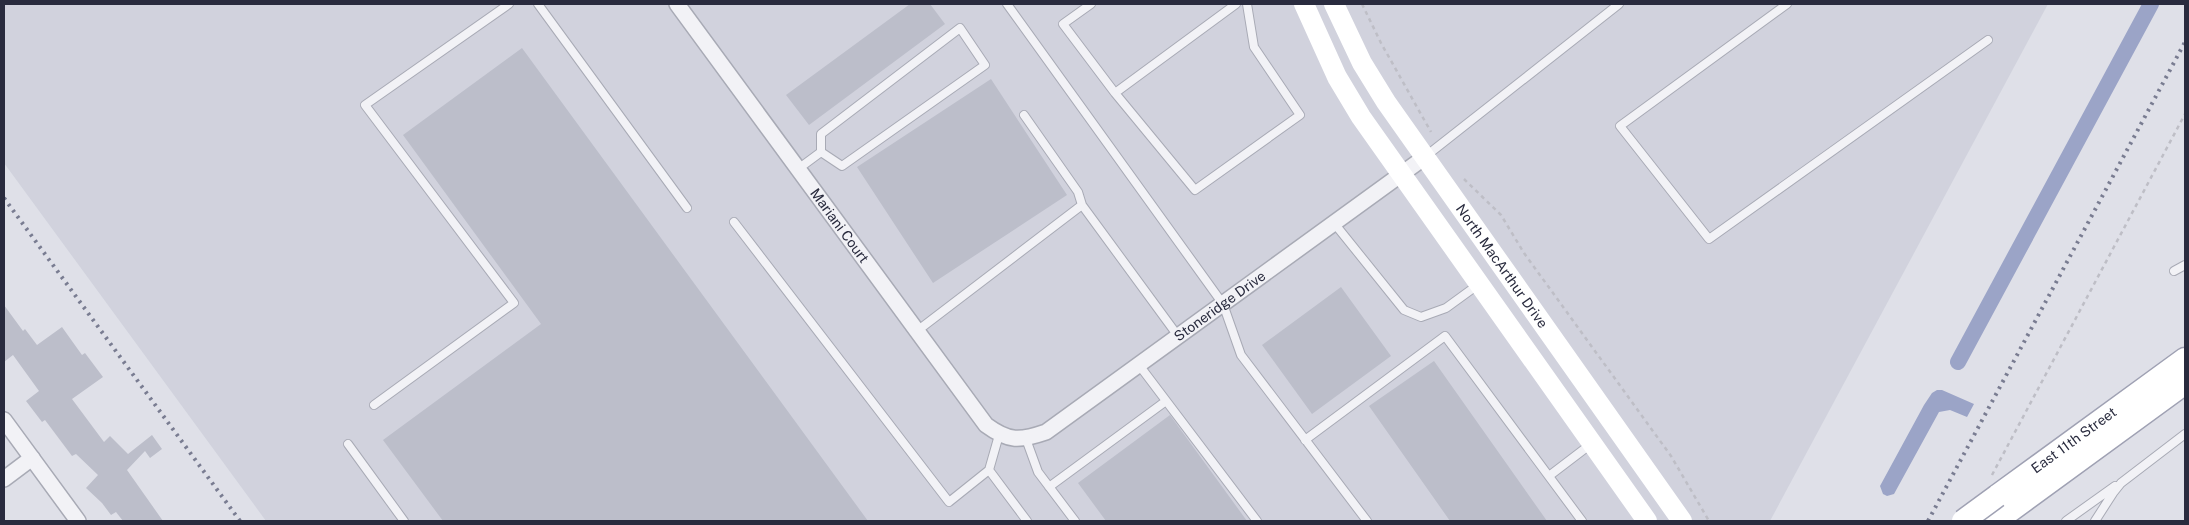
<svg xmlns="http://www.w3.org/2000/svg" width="2189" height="525" font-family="'Public Sans',sans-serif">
	<rect width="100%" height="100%" fill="#dfe0e8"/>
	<path fill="#d1d2dd" d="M 4,4 L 2048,4 L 1770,521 L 266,521 L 4,163 Z"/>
	<path fill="#9ba4c7" d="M 1937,390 L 1942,390 L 1974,404 L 1967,417 L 1950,410 L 1939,412 L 1894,494 L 1887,496 L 1883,494 L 1880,486 L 1924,405 L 1932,393 Z"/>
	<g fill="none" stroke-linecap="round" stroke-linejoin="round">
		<path stroke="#9ba4c7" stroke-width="16" d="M 1958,362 L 2151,4"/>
	</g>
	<path fill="#bcbeca" d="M 910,4 L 930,4 L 945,24 L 809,125 L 786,95 Z
		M 522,48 L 868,521 L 443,521 L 383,440 L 541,324 L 403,135 Z
		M 991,79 L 1067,195 L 933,283 L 857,167 Z
		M 1341,287 L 1391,356 L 1312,414 L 1262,345 Z
		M 4,305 L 23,331 L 25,329 L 37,345 L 62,327 L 82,355 L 85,353 L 103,377 L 72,399 L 104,442 L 110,436 L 128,454 L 152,435 L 162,449 L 150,458 L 145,451 L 127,470 L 163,521 L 123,521 L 116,512 L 111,515 L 102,503 L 86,488 L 98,475 L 76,454 L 72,456 L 45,420 L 42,422 L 26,401 L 39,391 L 13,355 L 4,362 Z
		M 1434,361 L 1547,521 L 1450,521 L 1369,406 Z
		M 1170,415 L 1247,521 L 1106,521 L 1078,483 Z"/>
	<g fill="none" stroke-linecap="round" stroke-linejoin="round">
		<defs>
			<path id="service" d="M 538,4 L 687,208
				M 1007,4 L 1223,304 L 1241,355 L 1367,521
				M 1091,4 L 1063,24 L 1115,93 L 1236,4
				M 1787,4 L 1620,126 L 1709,239 L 1988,40
				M 1115,93 L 1195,190 L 1300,115 L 1254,47 L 1247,4
				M 1024,115 L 1078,192 L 1082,205
				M 1426,156 L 1619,4
				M 798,169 L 821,152 L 821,134 L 960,28 L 985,65 L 842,166 L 821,152
				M 734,222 L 949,502 L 989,470
				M 1334,223 L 1404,310 L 1421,317 L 1446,308 L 1479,284
				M 2174,271 L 2185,265
				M 917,331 L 1082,205 L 1178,336
				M 1139,365 L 1257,521
				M 374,405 L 514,303 L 365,105 L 509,4
				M 999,435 L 989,470 L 1027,521
				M 1026,439 L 1038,472 L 1075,521
				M 1305,440 L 1445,336 L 1582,521
				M 348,444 L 404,521
				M 1549,476 L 1591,444
				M 1049,487 L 1166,401
				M 2066,521 L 2115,486
				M 2095,521 L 2113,493 L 2121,483 L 2185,434"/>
			<g id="minor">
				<path id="s1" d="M 677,4 L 986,425 C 1009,442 1020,441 1046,432 L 1425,157"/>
				<path d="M 4,420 L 78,521"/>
				<path d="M 4,479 L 32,458"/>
			</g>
			<g id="primary">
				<path id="s3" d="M 1997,496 L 2185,359"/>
				<path d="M 1996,521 L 2185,383"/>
			</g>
		</defs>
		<use href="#service" stroke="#a8aab5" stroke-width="10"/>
		<use href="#minor" stroke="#a8aab5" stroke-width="18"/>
		<use href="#primary" stroke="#9fa1b3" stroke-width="25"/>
		<path stroke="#bebec6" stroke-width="2.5" stroke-dasharray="4 4" stroke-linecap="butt" d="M 1362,4 L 1381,43 L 1431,132
			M 1464,179 L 1501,215 L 1524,253 L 1671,456 L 1709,521
			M 1992,475 L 2185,114"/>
		<use href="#service" stroke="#f2f2f6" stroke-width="8"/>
		<use href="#minor" stroke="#f2f2f6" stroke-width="15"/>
		<g stroke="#fff" stroke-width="20">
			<path d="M 1304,4 L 1337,77 L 1361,117 L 1647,521"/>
			<path id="s2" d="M 1334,4 L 1362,63 L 1386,102 L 1682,521"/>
		</g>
		<use href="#primary" stroke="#fff" stroke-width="22"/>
		<path stroke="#797c91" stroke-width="4" stroke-dasharray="2.5 5" stroke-linecap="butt" d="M 4,198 L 240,521
			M 1928,521 L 2185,42"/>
		<defs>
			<path id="primary-bridge" d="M 1963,521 L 1997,496"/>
		</defs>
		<use href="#primary-bridge" stroke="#9fa1b3" stroke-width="25" stroke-linecap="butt"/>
		<use href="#primary-bridge" stroke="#fff" stroke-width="22"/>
	</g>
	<g text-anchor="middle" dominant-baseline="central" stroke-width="4.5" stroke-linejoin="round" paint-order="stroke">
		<g font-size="14" fill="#292b3e" stroke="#eeeff5">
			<text stroke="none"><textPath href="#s1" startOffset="275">Mariani Court</textPath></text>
			<text stroke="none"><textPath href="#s2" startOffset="312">North MacArthur Drive</textPath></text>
			<text stroke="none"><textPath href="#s1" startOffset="801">Stoneridge Drive</textPath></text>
			<text stroke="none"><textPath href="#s3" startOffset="95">East 11th Street</textPath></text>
		</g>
	</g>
	<rect width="2189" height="525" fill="none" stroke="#292b3e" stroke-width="10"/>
</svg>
